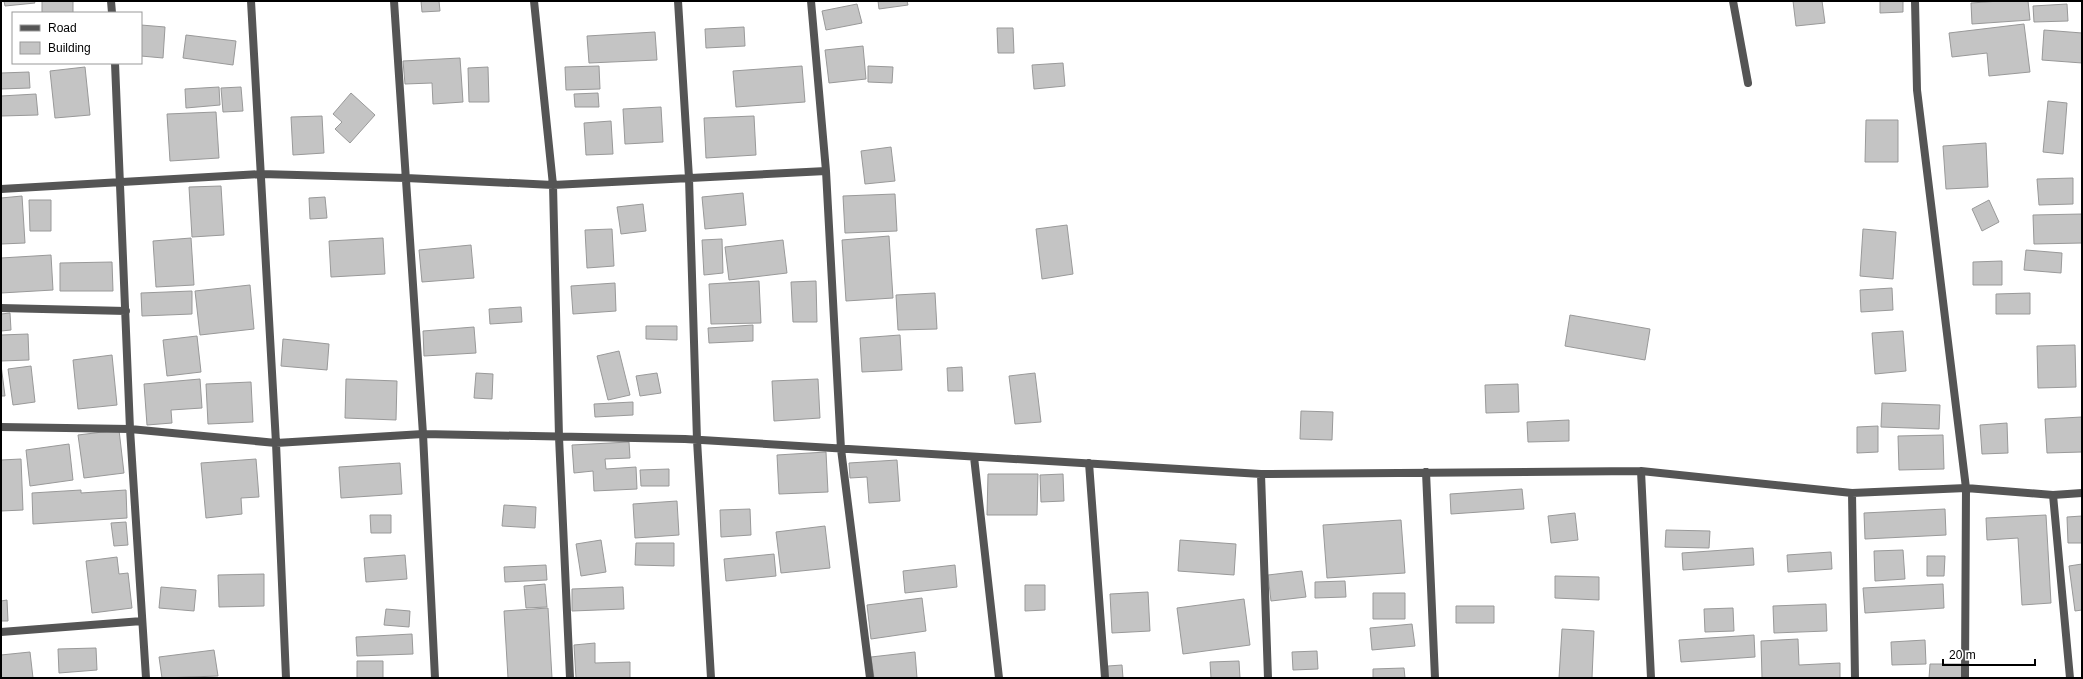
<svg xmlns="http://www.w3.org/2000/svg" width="2083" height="679" font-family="Arial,sans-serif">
	<rect width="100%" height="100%" fill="#fff"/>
	<path fill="#c4c4c4" stroke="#999" d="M 4,1 L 34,1 L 35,3 L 5,6 Z
		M 42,1 L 73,1 L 73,13 L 42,13 Z
		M 421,1 L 439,1 L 440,11 L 422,12 Z
		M 878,1 L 907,1 L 908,5 L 879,9 Z
		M 1793,1 L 1822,1 L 1825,23 L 1796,26 Z
		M 1880,1 L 1903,1 L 1903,12 L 1880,13 Z
		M 2000,1 L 2028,1 L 2030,20 L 1972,24 L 1971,3 Z
		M 857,4 L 862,23 L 826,30 L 822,11 Z
		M 2067,4 L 2068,21 L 2034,22 L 2033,6 Z
		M 2024,24 L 2030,72 L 1989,76 L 1987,53 L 1952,57 L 1949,33 Z
		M 141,25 L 165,27 L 163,58 L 141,56 Z
		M 744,27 L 745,46 L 706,48 L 705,29 Z
		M 997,28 L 1013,28 L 1014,53 L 998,53 Z
		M 2044,30 L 2082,33 L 2082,63 L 2042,60 Z
		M 655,32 L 657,60 L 589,63 L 587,36 Z
		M 186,35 L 236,41 L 233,65 L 183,58 Z
		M 863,46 L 866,79 L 829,83 L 825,50 Z
		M 460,58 L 463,102 L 433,104 L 432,83 L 405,84 L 403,61 Z
		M 1063,63 L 1065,86 L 1034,89 L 1032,65 Z
		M 599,66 L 600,89 L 566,90 L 565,67 Z
		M 802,66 L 805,102 L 736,107 L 733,71 Z
		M 868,66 L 893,67 L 892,83 L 868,82 Z
		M 85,67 L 90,115 L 55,118 L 50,71 Z
		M 488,67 L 489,102 L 469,102 L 468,68 Z
		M 29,72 L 30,88 L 1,89 L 1,73 Z
		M 219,87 L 220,105 L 186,108 L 185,89 Z
		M 241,87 L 243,111 L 223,112 L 221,88 Z
		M 351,93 L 375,115 L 350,143 L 335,129 L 342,122 L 333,114 Z
		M 598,93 L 599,107 L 575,107 L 574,94 Z
		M 36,94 L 38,115 L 1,116 L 1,96 Z
		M 2048,101 L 2067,103 L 2063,154 L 2043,152 Z
		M 661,107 L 663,142 L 625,144 L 623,109 Z
		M 216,112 L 219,158 L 170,161 L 167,114 Z
		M 322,116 L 324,153 L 293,155 L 291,117 Z
		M 754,116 L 756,155 L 706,158 L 704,118 Z
		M 1866,120 L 1898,120 L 1898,162 L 1865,162 Z
		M 611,121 L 613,154 L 586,155 L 584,123 Z
		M 1986,143 L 1988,187 L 1946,189 L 1943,146 Z
		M 891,147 L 895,181 L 865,184 L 861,151 Z
		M 2073,178 L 2073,204 L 2039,205 L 2037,179 Z
		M 221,186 L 224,235 L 192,237 L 189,187 Z
		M 743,193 L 746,225 L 705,229 L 702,197 Z
		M 895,194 L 897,231 L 845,233 L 843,196 Z
		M 22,196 L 25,243 L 1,244 L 1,198 Z
		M 325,197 L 327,218 L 310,219 L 309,198 Z
		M 29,200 L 51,200 L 51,231 L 30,231 Z
		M 1989,200 L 1999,222 L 1982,231 L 1972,209 Z
		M 643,204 L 646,231 L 621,234 L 617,207 Z
		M 2082,214 L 2082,243 L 2034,244 L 2033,215 Z
		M 1067,225 L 1073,274 L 1042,279 L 1036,229 Z
		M 612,229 L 614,266 L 587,268 L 585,230 Z
		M 1863,229 L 1896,232 L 1893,279 L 1860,276 Z
		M 889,236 L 893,298 L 846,301 L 842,240 Z
		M 191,238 L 194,285 L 156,287 L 153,241 Z
		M 383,238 L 385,274 L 331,277 L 329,241 Z
		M 722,239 L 723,273 L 704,275 L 702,240 Z
		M 783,240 L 787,273 L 729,280 L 725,247 Z
		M 471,245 L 474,278 L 422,282 L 419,250 Z
		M 2026,250 L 2062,253 L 2061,273 L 2024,270 Z
		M 51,255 L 53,290 L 1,293 L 1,258 Z
		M 2002,261 L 2002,285 L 1973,285 L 1973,262 Z
		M 112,262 L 113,291 L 60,291 L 60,263 Z
		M 759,281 L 761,323 L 711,324 L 709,284 Z
		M 816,281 L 817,322 L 793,322 L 791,282 Z
		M 615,283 L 616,311 L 573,314 L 571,286 Z
		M 250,285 L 254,329 L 200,335 L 195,291 Z
		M 1892,288 L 1893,310 L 1861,312 L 1860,290 Z
		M 192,291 L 192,314 L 142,316 L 141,293 Z
		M 935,293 L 937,329 L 898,330 L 896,295 Z
		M 2030,293 L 2030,314 L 1996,314 L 1996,294 Z
		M 521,307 L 522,322 L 490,324 L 489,309 Z
		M 10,313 L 11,330 L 1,331 L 1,314 Z
		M 1570,315 L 1650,329 L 1645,360 L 1565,346 Z
		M 753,325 L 753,341 L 709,343 L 708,328 Z
		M 646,326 L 677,326 L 677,340 L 646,339 Z
		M 474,327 L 476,353 L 424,356 L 423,331 Z
		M 1903,331 L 1906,371 L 1875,374 L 1872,333 Z
		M 28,334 L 29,360 L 1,361 L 1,335 Z
		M 900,335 L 902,370 L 862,372 L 860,338 Z
		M 197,336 L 201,372 L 167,376 L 163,340 Z
		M 283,339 L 329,344 L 327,370 L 281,366 Z
		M 2075,345 L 2076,387 L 2038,388 L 2037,346 Z
		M 619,351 L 630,395 L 608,400 L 597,356 Z
		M 112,355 L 117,405 L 78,409 L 73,360 Z
		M 1,365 L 5,396 L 1,396 Z
		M 31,366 L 35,402 L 13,405 L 8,369 Z
		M 962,367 L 963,391 L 948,391 L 947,368 Z
		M 476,373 L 493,374 L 492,399 L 474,398 Z
		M 657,373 L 661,393 L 640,396 L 636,376 Z
		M 1035,373 L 1041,422 L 1015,424 L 1009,376 Z
		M 200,379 L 202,408 L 171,410 L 172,423 L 147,425 L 144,384 Z
		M 346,379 L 397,381 L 396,420 L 345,418 Z
		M 818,379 L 820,418 L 774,421 L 772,381 Z
		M 251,382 L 253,422 L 208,424 L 206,384 Z
		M 1518,384 L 1519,412 L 1486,413 L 1485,385 Z
		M 633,402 L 633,415 L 595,417 L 594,404 Z
		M 1882,403 L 1940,405 L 1939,429 L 1881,427 Z
		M 1301,411 L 1333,412 L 1332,440 L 1300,439 Z
		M 2082,417 L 2082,452 L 2047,453 L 2045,419 Z
		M 1569,420 L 1569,441 L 1528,442 L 1527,422 Z
		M 2007,423 L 2008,453 L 1982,454 L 1980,425 Z
		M 1878,426 L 1878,452 L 1857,453 L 1857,427 Z
		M 119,430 L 124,473 L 84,478 L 78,435 Z
		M 1943,435 L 1944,469 L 1899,470 L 1898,436 Z
		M 629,442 L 630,458 L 605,459 L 606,469 L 636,467 L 637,489 L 594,491 L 593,471 L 574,473 L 572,445 Z
		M 69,444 L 73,480 L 30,486 L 26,450 Z
		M 826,452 L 828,492 L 779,494 L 777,455 Z
		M 21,459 L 23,510 L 1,511 L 1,460 Z
		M 256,459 L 259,497 L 241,498 L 242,514 L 206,518 L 201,463 Z
		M 897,460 L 900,501 L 869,503 L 867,477 L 850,478 L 849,463 Z
		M 400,463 L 402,494 L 341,498 L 339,467 Z
		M 669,469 L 669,486 L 641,486 L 640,470 Z
		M 988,474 L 1038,474 L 1037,515 L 987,515 Z
		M 1063,474 L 1064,501 L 1041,502 L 1040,475 Z
		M 1522,489 L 1524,509 L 1451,514 L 1450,494 Z
		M 81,490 L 81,493 L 126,490 L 127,518 L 33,524 L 32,493 Z
		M 677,501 L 679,535 L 635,538 L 633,504 Z
		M 504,505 L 536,507 L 535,528 L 502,526 Z
		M 750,509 L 751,535 L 721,537 L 720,510 Z
		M 1945,509 L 1946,535 L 1865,539 L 1864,513 Z
		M 1575,513 L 1578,540 L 1551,543 L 1548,516 Z
		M 370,515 L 391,515 L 391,533 L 371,533 Z
		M 2046,515 L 2051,603 L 2022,605 L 2018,538 L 1987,540 L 1986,518 Z
		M 2082,516 L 2082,543 L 2068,543 L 2067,517 Z
		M 1401,520 L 1405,573 L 1327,578 L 1323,525 Z
		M 126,522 L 128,545 L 114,546 L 111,523 Z
		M 825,526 L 830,568 L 781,573 L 776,532 Z
		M 1666,530 L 1710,531 L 1709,548 L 1665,547 Z
		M 601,540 L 606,572 L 581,576 L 576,544 Z
		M 1180,540 L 1236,544 L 1234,575 L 1178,571 Z
		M 636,543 L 674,543 L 674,566 L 635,565 Z
		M 1753,548 L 1754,565 L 1683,570 L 1682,553 Z
		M 1903,550 L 1905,579 L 1875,581 L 1874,551 Z
		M 1831,552 L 1832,569 L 1788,572 L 1787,555 Z
		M 774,554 L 776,576 L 726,581 L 724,559 Z
		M 405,555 L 407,579 L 366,582 L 364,558 Z
		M 1927,556 L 1945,556 L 1944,576 L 1927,576 Z
		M 117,557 L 119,574 L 128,573 L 132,608 L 92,613 L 86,561 Z
		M 2082,564 L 2082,610 L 2075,611 L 2069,566 Z
		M 546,565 L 547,580 L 505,582 L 504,567 Z
		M 955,565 L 957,587 L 905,593 L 903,571 Z
		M 1302,571 L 1306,597 L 1271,601 L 1268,575 Z
		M 264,574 L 264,606 L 219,607 L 218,575 Z
		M 1555,576 L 1599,577 L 1599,600 L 1555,598 Z
		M 1345,581 L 1346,597 L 1315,598 L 1315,582 Z
		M 545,584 L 547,607 L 526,608 L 524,586 Z
		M 1943,584 L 1944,608 L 1865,613 L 1863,588 Z
		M 1025,585 L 1045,585 L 1045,610 L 1025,611 Z
		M 161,587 L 196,590 L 194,611 L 159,608 Z
		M 623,587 L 624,609 L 572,611 L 572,589 Z
		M 1148,592 L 1150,631 L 1112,633 L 1110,594 Z
		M 1373,593 L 1405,593 L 1405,619 L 1373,619 Z
		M 922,598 L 926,631 L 871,639 L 867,605 Z
		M 1244,599 L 1250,645 L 1183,654 L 1177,608 Z
		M 7,600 L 8,621 L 1,621 L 1,601 Z
		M 1826,604 L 1827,631 L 1774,633 L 1773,606 Z
		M 1456,606 L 1494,606 L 1494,623 L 1456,623 Z
		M 548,608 L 552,678 L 508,678 L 504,611 Z
		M 1733,608 L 1734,631 L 1705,632 L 1704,609 Z
		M 386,609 L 410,611 L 409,627 L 384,625 Z
		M 1412,624 L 1415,646 L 1372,650 L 1370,628 Z
		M 1562,629 L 1594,631 L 1592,678 L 1559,678 Z
		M 412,634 L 413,654 L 357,656 L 356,637 Z
		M 1754,635 L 1755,657 L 1681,662 L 1679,640 Z
		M 1798,639 L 1799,665 L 1840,663 L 1840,678 L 1762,678 L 1761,641 Z
		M 1925,640 L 1926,664 L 1892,665 L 1891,642 Z
		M 595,643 L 595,663 L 630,662 L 630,678 L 576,678 L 574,645 Z
		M 96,648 L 97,670 L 59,673 L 58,649 Z
		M 214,650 L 218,676 L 162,678 L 159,657 Z
		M 1317,651 L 1318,669 L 1293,670 L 1292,652 Z
		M 30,652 L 33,678 L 1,678 L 1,655 Z
		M 915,652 L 917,678 L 874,678 L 871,657 Z
		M 357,661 L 383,661 L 383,678 L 357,678 Z
		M 1239,661 L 1240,678 L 1211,678 L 1210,662 Z
		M 1930,664 L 1962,664 L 1962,678 L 1929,678 Z
		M 1122,665 L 1123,678 L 1108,678 L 1108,666 Z
		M 1404,668 L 1405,678 L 1373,678 L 1373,669 Z"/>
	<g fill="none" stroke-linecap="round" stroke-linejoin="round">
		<path stroke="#555" stroke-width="8" d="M 111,1 L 112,13
			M 251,1 L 276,443 L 286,678
			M 394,1 L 423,434 L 435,678
			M 534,1 L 553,185 L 559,437 L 570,678
			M 678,1 L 689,178 L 697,440 L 711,678
			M 811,1 L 826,171 L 841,449 L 870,678
			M 1733,1 L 1748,83
			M 1915,1 L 1917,90 L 1966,488 L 1965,678
			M 115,63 L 130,429 L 146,678
			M 1,189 L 261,174 L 406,178 L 553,185 L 826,171
			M 1,308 L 126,311
			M 1,427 L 130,429 L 276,443 L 423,434 L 685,439 L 1261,474 L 1641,471 L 1852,493 L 1966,488 L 2053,495 L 2082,493
			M 974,457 L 999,678
			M 1089,463 L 1105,678
			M 1641,471 L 1651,678
			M 1426,472 L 1435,678
			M 1261,474 L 1268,678
			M 1852,493 L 1855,678
			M 2053,495 L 2070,678
			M 1,632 L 142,621"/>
	</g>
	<rect width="2083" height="679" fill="none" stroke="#000000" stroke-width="4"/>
	<rect x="12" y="12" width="130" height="52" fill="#ffffff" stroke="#999999"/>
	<rect x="20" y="25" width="20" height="6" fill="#555555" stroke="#999999"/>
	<text x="48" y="32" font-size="12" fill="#000000">Road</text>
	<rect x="20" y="42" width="20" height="12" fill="#c4c4c4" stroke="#999999"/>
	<text x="48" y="52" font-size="12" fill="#000000">Building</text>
	<path d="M1943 659v6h92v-6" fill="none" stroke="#000000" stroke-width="2"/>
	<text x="1949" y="659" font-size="12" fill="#000000" stroke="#ffffff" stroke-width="3" paint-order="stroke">20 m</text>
</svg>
